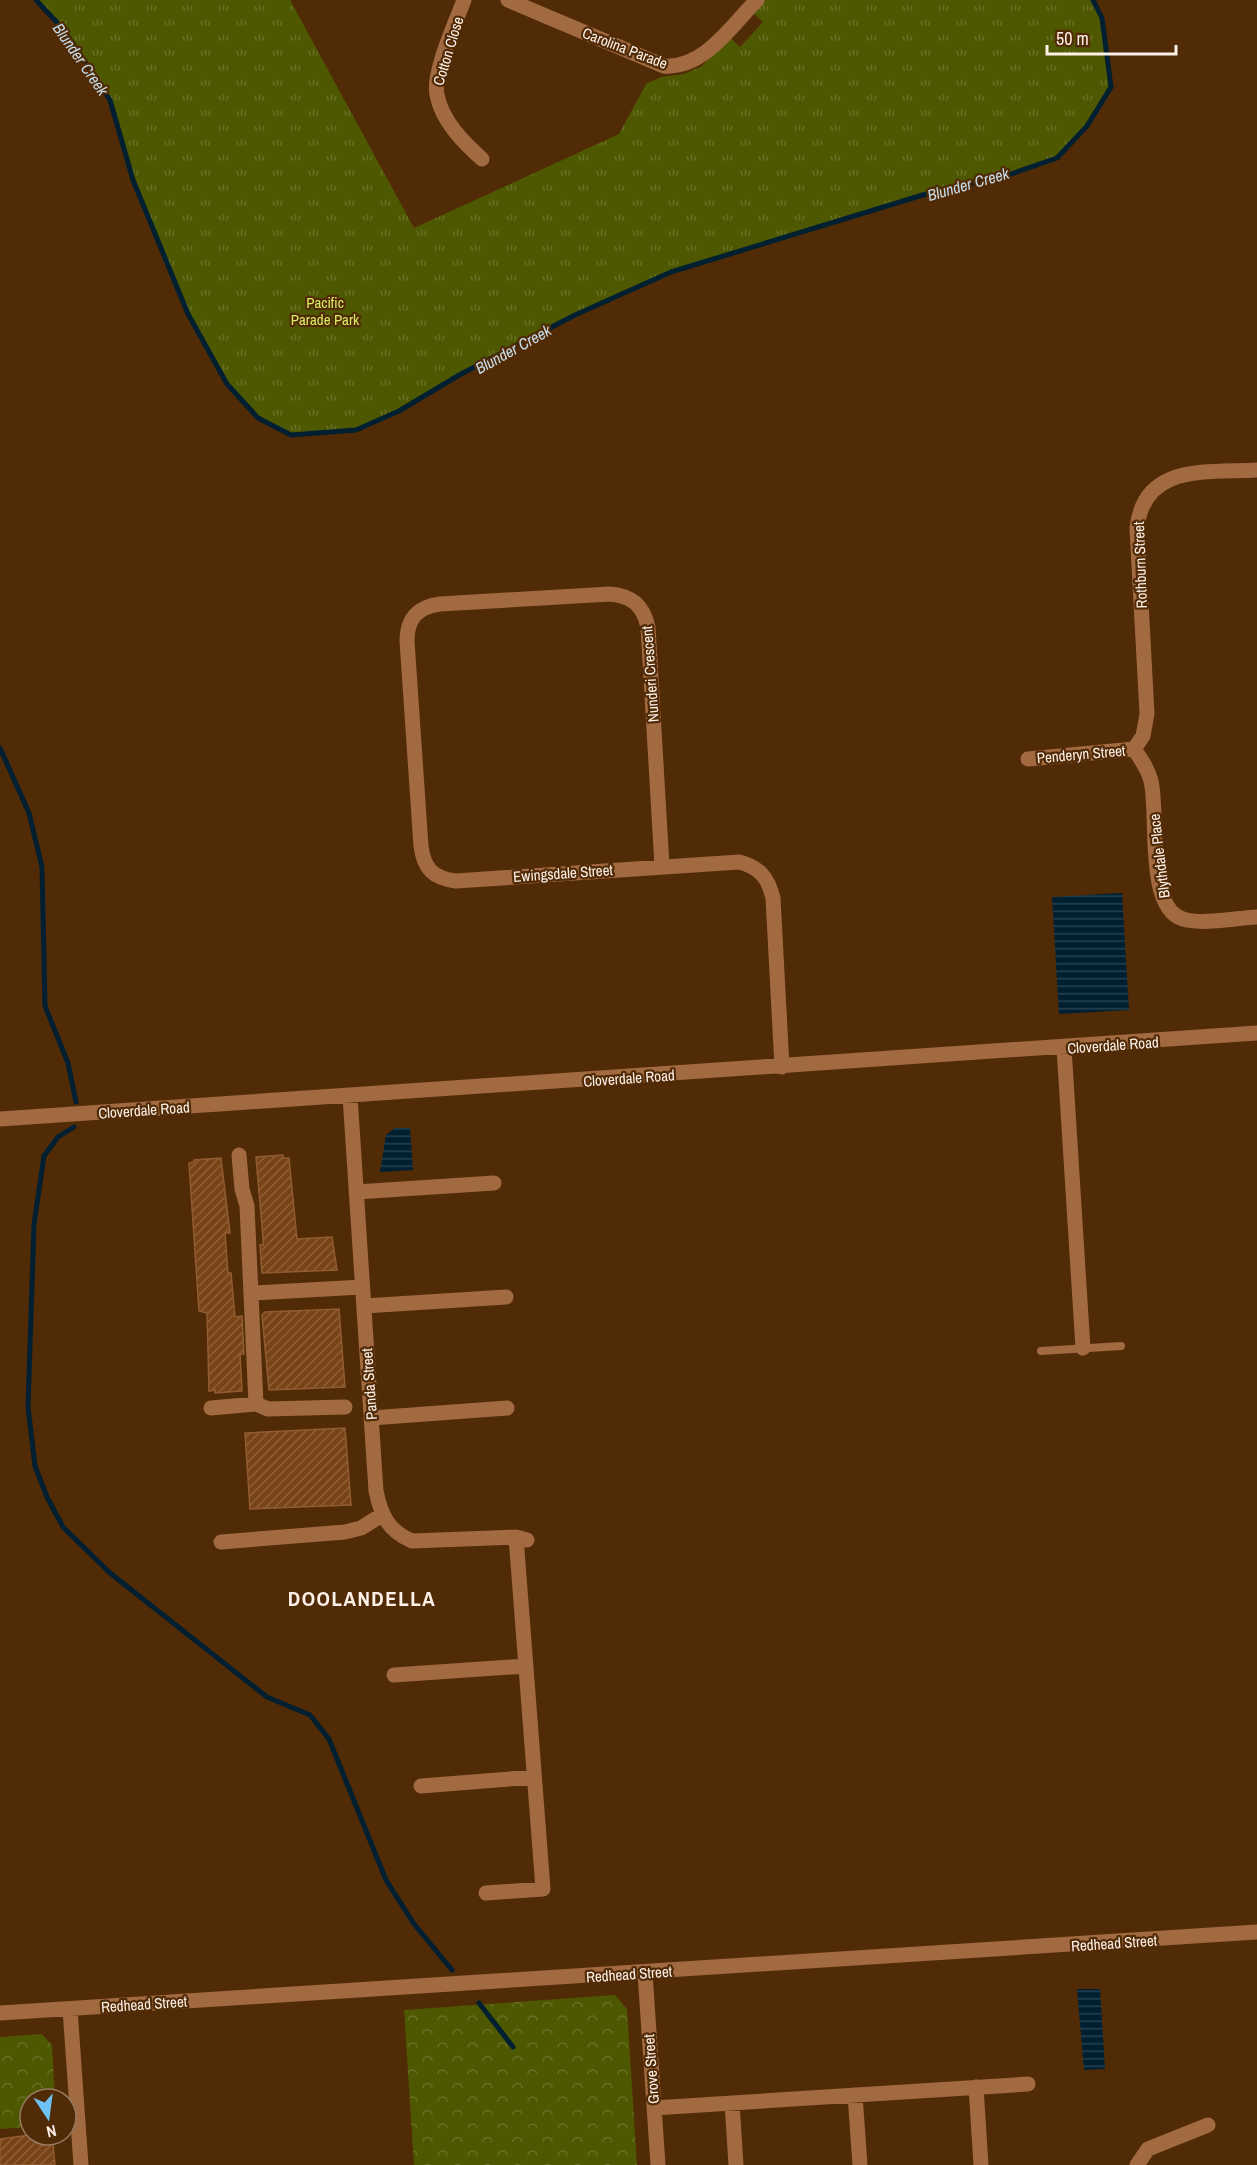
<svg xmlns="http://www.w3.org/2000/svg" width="1257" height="2165" font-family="'Archivo Narrow',sans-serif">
	<defs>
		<pattern id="forest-crowns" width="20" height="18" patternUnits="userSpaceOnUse" patternTransform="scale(1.5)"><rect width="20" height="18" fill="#4e5800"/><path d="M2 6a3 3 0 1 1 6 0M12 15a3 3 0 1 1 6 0" fill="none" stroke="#687025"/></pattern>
		<pattern id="park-tufts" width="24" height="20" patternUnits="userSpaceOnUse" patternTransform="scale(1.5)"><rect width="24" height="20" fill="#4e5800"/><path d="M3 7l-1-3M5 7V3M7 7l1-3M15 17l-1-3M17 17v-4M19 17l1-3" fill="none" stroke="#687025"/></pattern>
		<pattern id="water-rules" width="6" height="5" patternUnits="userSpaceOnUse" patternTransform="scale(1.5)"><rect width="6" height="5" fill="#002032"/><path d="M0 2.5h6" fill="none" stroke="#264150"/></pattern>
		<pattern id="building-hatch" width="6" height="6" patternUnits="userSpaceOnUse" patternTransform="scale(1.5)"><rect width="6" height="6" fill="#784417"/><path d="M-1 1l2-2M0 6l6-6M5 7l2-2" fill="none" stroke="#8c5f39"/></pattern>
	</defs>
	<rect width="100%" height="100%" fill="#512a06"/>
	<path fill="url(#forest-crowns)" d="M 615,1995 L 627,2009 L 637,2165 L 414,2165 L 404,2010 Z
		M 42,2034 L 52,2045 L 55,2099 L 30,2099 L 30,2127 L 0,2129 L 0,2037 Z"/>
	<path fill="url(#park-tufts)" d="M 36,0 L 290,0 L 414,228 L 619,134 L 646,84 L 661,77 L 684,74 L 702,66 L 729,37 L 740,47 L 763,22 L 752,12 L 764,0 L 1093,0 L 1102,18 L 1111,87 L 1087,126 L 1057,158 L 1008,175 L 926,194 L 671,272 L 575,315 L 461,374 L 399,411 L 356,430 L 291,435 L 258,418 L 227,384 L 188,314 L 133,180 L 110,100 L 64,30 Z"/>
	<path fill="url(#water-rules)" d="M 1122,893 L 1129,1010 L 1059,1014 L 1052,897 Z
		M 395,1128 L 410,1128 L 413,1170 L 380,1172 L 386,1135 Z
		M 1077,1989 L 1100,1989 L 1105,2069 L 1084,2070 Z"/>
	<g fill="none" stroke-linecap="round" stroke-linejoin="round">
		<path stroke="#002032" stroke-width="5" d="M 36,0 L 64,30 L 110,100 L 133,180 L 188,314 L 227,384 L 258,418 L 291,435 L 356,430 L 399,411 L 461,374 L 575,315 L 671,272 L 926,194 L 1008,175 L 1057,158 L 1087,126 L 1111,87 L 1102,18 L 1093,0
			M 0,748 L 29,813 L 42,867 L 45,1006 L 68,1063 L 76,1102
			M 74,1127 L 58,1137 L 44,1156 L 34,1224 L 28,1407 L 35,1466 L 47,1497 L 63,1527 L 110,1573 L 267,1697 L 310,1715 L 329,1739 L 386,1880 L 414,1924 L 452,1970
			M 479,2003 L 513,2047"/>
	</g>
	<path fill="url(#building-hatch)" stroke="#925c31" stroke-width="1.5" d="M 283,1155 L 283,1158 L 289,1158 L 297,1239 L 332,1237 L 337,1270 L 262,1273 L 260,1245 L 263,1245 L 263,1238 L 256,1157 Z
		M 221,1158 L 230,1233 L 225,1233 L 228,1273 L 231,1273 L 235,1317 L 242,1316 L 244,1354 L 240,1354 L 242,1391 L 215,1393 L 215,1390 L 209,1391 L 207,1313 L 199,1311 L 189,1163 L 194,1162 L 194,1160 Z
		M 339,1309 L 345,1387 L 269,1390 L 262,1315 L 265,1312 Z
		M 345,1428 L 351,1505 L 250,1509 L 245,1433 Z
		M 30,2135 L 52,2135 L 55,2165 L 0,2165 L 0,2139 Z"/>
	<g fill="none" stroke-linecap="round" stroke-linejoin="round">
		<path stroke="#a26a40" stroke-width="8" d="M 1041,1351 L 1121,1346"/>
		<path stroke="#a26a40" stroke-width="15" d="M 464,0 C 456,22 432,73 437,95 C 442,121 463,142 482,159
			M 508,0 L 664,66 C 704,69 731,26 757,0
			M 1134,749 L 1143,736 L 1147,714 L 1137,528 C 1144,463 1207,473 1257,470
			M 1134,749 C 1141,759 1148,769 1151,781 C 1159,814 1145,908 1183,919 C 1201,925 1237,918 1257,917
			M 1028,759 L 1134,749
			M 662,866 L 648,627 C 643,605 632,596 610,594 L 440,604 C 418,607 407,618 407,641 L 421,846 C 424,869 433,878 456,881 L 739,862 C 759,867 768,877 773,898 L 782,1067
			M 1064,1048 L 1083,1348
			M 350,1096 L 376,1491 C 381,1515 388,1531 412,1541 L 516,1537 L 527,1540
			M 0,1119 L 1257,1033
			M 239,1155 L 242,1189 L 247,1206 L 256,1404
			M 356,1192 L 494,1183
			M 253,1293 L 362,1287
			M 364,1306 L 506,1297
			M 211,1408 L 256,1404 L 268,1409 L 345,1407
			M 371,1418 L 507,1408
			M 221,1542 L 345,1532 L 361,1528 L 382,1515
			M 394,1675 L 526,1666
			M 421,1786 L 534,1777
			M 486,1893 L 543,1889 L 516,1537
			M 645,1973 L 658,2165
			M 70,2009 L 81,2165
			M 0,2013 L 1257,1932
			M 976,2087 L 981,2165
			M 855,2095 L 860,2165
			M 732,2103 L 736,2165
			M 654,2108 L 1028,2084
			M 1137,2165 L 1148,2149 L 1208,2125"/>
	</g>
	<g text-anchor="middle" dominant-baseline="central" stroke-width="4.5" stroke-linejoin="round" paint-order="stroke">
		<g font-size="15" fill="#fdf0e7" stroke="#512a06">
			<text transform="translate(625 48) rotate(21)">Carolina Parade</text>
			<text transform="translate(448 51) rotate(-73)">Cotton Close</text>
			<text transform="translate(1140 565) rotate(-92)">Rothburn Street</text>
			<text transform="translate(650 674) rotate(-94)">Nunderi Crescent</text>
			<text transform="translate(1081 754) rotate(-5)">Penderyn Street</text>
			<text transform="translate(1159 856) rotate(-97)">Blythdale Place</text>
			<text transform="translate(563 873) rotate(-4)">Ewingsdale Street</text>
			<text transform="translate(1113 1045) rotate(-4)">Cloverdale Road</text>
			<text transform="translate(629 1078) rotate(-4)">Cloverdale Road</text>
			<text transform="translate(144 1110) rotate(-4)">Cloverdale Road</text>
			<text transform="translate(369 1384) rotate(-94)">Panda Street</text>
			<text transform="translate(1114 1943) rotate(-4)">Redhead Street</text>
			<text transform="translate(629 1974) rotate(-4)">Redhead Street</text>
			<text transform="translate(144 2004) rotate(-4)">Redhead Street</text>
			<text transform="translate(651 2069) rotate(-94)">Grove Street</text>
		</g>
		<g font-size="15" fill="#d8ed62" stroke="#512a06">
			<text x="325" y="302">Pacific<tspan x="325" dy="17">Parade Park</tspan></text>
		</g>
		<g font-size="16" font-style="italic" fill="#c6ddec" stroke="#512a06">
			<text transform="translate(81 59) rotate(55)">Blunder Creek</text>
			<text transform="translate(968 184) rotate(-16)">Blunder Creek</text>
			<text transform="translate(513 349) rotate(-29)">Blunder Creek</text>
		</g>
		<g font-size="21" font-weight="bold" letter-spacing="1.5" fill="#fdf0e7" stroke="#512a06">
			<text x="362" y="1598">DOOLANDELLA</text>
		</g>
	</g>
	<g transform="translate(48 2117) rotate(167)"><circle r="28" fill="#512a06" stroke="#967960" stroke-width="1.5"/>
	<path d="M0-4.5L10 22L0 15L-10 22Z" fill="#6fc2f4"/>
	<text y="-9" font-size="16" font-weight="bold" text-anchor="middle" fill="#fdf0e7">N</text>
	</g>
	<path d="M1047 45v9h129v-9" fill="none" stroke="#fdf0e7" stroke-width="3"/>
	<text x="1056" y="45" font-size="18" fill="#fdf0e7" stroke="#512a06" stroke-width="4.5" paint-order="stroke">50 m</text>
</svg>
